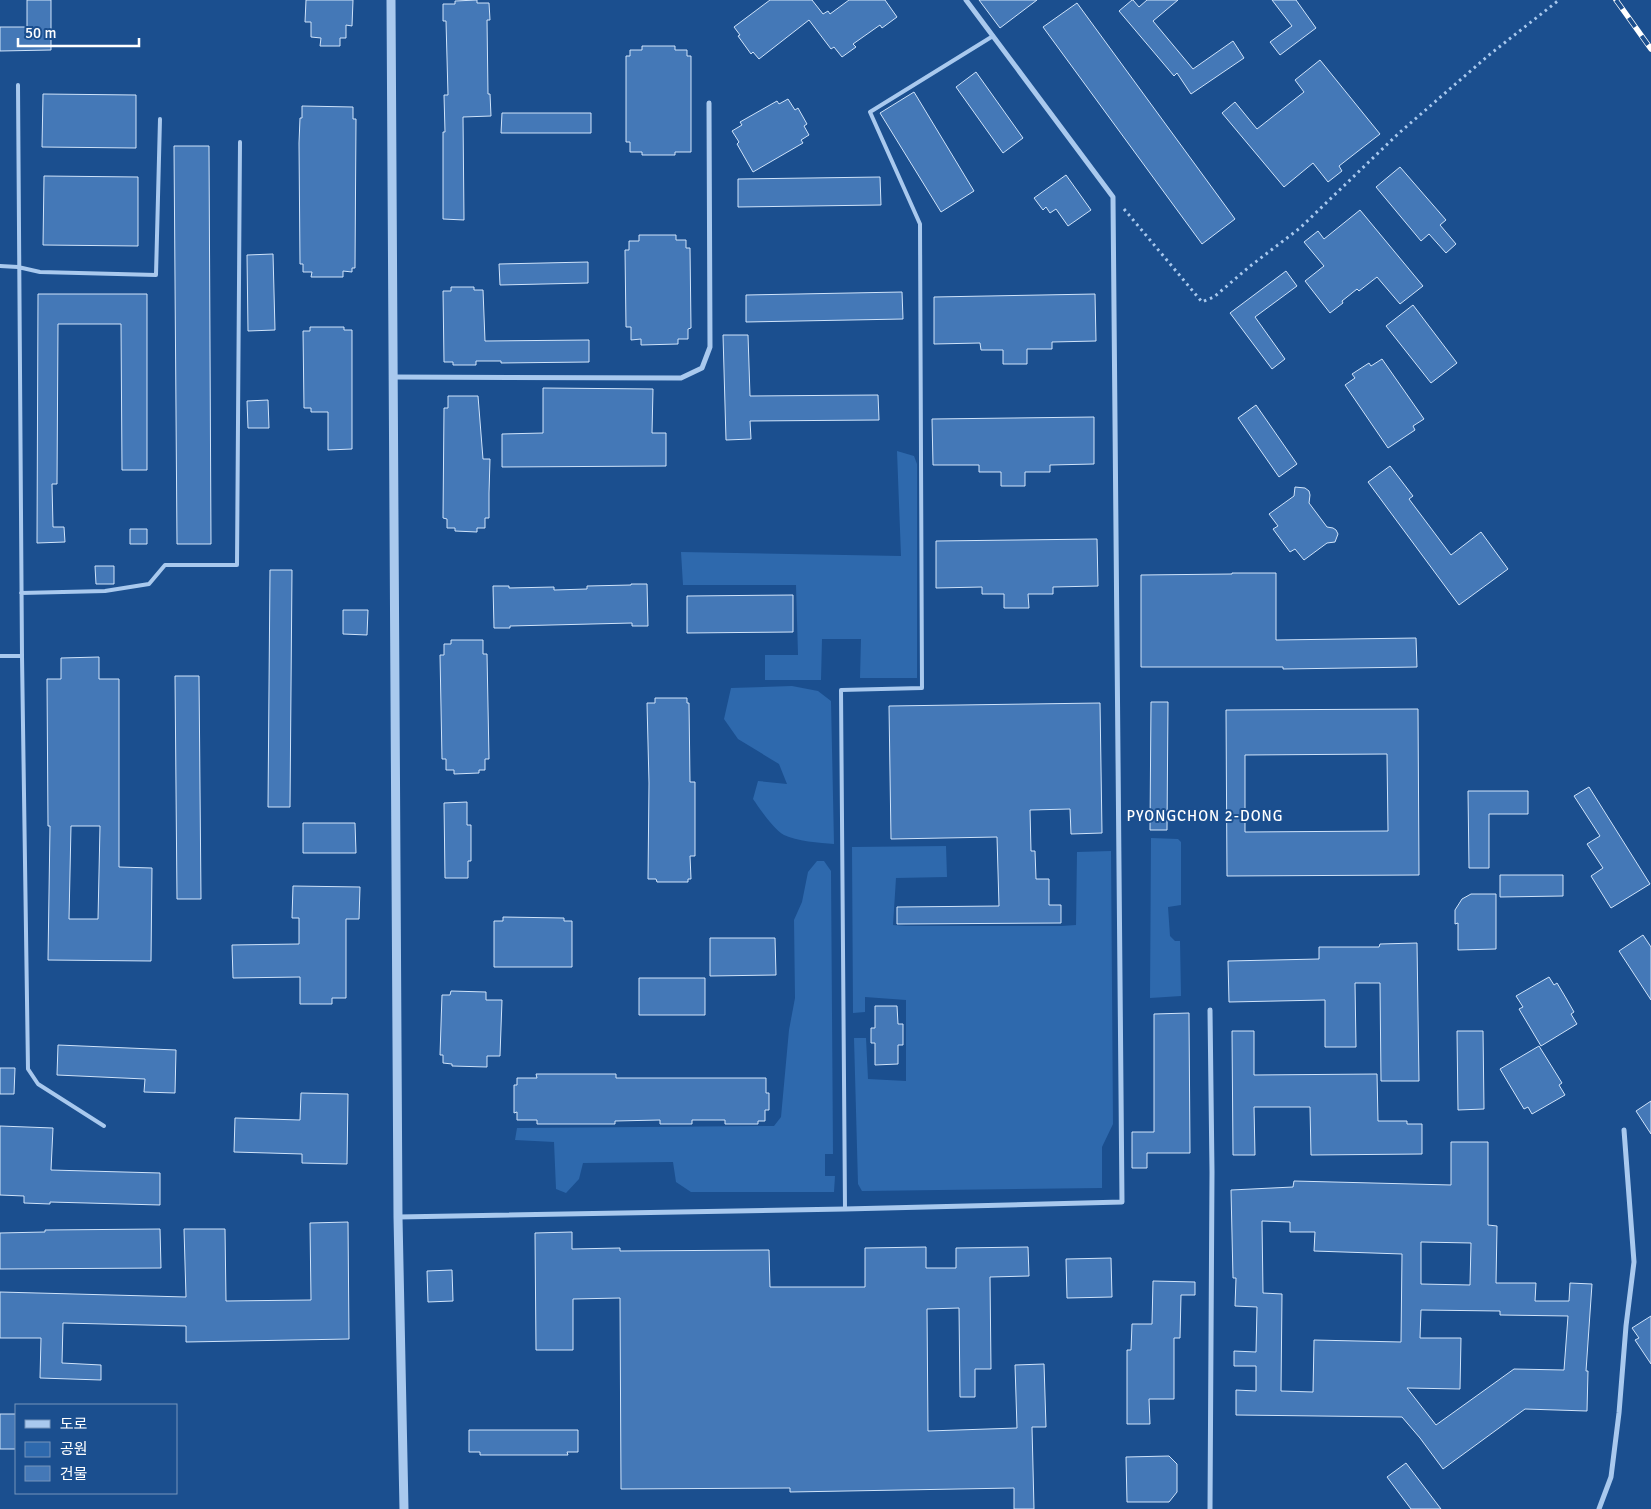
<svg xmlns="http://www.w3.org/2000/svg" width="1651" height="1509" font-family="Signika,'Noto Sans KR',sans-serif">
	<rect width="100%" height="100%" fill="#1b4f8f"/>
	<path fill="#2e69ad" d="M 897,451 L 914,456 L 917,464 L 917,678 L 860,678 L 861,639 L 822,639 L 821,680 L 765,680 L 765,655 L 798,655 L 796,585 L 683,585 L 681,552 L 901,556 Z
		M 792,686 L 818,691 L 831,701 L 834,844 C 820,843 796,841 784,835 C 773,829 760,809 753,799 L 758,781 L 787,784 L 779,764 L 738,739 L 724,719 L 731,688 Z
		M 1151,838 L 1178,839 L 1181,842 L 1181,905 L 1168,907 L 1170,936 L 1175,941 L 1180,941 L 1181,996 L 1150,998 Z
		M 946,846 L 947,877 L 896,878 L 893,925 L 906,926 L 1061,926 L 1076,925 L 1077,852 L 1111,851 L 1113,1124 L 1102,1147 L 1102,1188 L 862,1191 L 858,1184 L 854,1038 L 866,1038 L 868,1079 L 906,1081 L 906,1000 L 865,997 L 865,1012 L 853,1013 L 852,847 Z
		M 817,861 L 824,861 L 831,871 L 833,1154 L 825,1154 L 825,1176 L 835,1176 L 834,1192 L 691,1192 L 676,1182 L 673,1162 L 583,1163 L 579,1179 L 566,1193 L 556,1189 L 554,1142 L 515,1140 L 517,1128 L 774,1126 L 781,1117 L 789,1030 L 795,998 L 794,920 L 802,902 L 808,872 Z"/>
	<path fill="#4478b7" stroke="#cfe3fa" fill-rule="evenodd" d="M 27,0 L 51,0 L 51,50 L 0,51 L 0,27 L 27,27 Z
		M 306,0 L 353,0 L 352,26 L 346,25 L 346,38 L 340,38 L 340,46 L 320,46 L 321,38 L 311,37 L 311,22 L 305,22 Z
		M 477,0 L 477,3 L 489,3 L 490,20 L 487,20 L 488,94 L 490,94 L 491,116 L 463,117 L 464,220 L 443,219 L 443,132 L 445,132 L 444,95 L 448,95 L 446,21 L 443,21 L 443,4 L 455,4 L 455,1 Z
		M 770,0 L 812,0 L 823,14 L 828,11 L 830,14 L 849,0 L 885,0 L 897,17 L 882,28 L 880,25 L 853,44 L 856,47 L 842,57 L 834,47 L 831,49 L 809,20 L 759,59 L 753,52 L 751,54 L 738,36 L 740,35 L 734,27 Z
		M 979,0 L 1037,0 L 1000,28 Z
		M 1132,0 L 1133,0 L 1139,7 L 1147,0 L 1178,0 L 1153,21 L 1193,69 L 1233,41 L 1244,58 L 1191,94 L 1177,73 L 1174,76 L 1119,11 Z
		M 1272,0 L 1296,0 L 1316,28 L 1280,55 L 1270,42 L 1292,26 Z
		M 1077,3 L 1235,219 L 1202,244 L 1043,27 Z
		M 642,46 L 675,46 L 675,50 L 687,50 L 687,56 L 691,56 L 691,152 L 675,152 L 675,155 L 642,155 L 642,152 L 630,152 L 630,142 L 626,142 L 626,56 L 630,56 L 630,50 L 642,50 Z
		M 1320,60 L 1380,134 L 1339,166 L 1342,171 L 1328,182 L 1313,163 L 1284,187 L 1222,113 L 1235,102 L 1257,129 L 1304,92 L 1295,80 Z
		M 976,72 L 1023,138 L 1003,153 L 956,87 Z
		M 914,92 L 974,191 L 941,212 L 880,113 Z
		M 43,94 L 136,95 L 136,148 L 42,147 Z
		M 788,99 L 795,110 L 798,108 L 807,124 L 804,126 L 809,135 L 801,140 L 803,143 L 753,172 L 737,144 L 739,142 L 732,131 L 742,125 L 740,122 L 777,101 L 779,104 Z
		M 302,106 L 353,107 L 353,119 L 356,119 L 355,268 L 352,268 L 352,272 L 343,271 L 343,277 L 311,277 L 312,272 L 303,272 L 303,264 L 300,264 L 299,143 L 300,118 L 302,118 Z
		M 502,113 L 591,113 L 591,133 L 501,133 Z
		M 174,146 L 209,146 L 211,544 L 177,544 Z
		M 1400,167 L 1446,220 L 1440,225 L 1456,244 L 1446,253 L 1429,234 L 1421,241 L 1376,187 Z
		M 1066,175 L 1091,210 L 1068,226 L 1056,209 L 1050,213 L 1046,207 L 1043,210 L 1034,198 Z
		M 44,176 L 138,177 L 138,246 L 43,245 Z
		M 880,177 L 881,205 L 738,207 L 738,179 Z
		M 1360,210 L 1423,286 L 1400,304 L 1377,277 L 1359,291 L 1357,289 L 1342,301 L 1343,303 L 1330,313 L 1305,281 L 1324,266 L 1304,242 L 1318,231 L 1324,239 Z
		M 639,235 L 676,235 L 676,240 L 686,240 L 686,248 L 690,248 L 691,328 L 688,329 L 688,339 L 678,339 L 678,344 L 641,345 L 641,339 L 631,340 L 631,327 L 626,327 L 625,250 L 629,250 L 629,241 L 639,241 Z
		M 273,254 L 275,330 L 248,331 L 247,255 Z
		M 588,262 L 588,283 L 500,285 L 499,264 Z
		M 1286,271 L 1297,286 L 1255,317 L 1285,359 L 1272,369 L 1230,313 Z
		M 451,287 L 474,287 L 474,290 L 483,290 L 485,341 L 589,340 L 589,362 L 501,363 L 501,361 L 476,361 L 476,365 L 453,365 L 453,362 L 444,362 L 443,291 L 451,291 Z
		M 902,292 L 903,319 L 746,322 L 746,295 Z
		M 38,294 L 147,294 L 147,470 L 122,470 L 121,324 L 58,324 L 57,484 L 52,484 L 53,527 L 64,527 L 65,542 L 37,543 Z
		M 1095,294 L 1096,341 L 1052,342 L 1052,349 L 1027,349 L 1027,364 L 1003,364 L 1003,350 L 981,350 L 980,343 L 934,344 L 934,297 Z
		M 1413,305 L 1457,363 L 1431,383 L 1386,326 Z
		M 310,327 L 344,327 L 344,330 L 352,330 L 352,449 L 328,450 L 328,412 L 311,412 L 311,408 L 304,408 L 303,331 L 310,331 Z
		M 723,335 L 748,335 L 750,396 L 878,395 L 879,420 L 750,421 L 751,439 L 726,440 Z
		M 1382,359 L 1424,419 L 1413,426 L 1415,430 L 1388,448 L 1345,385 L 1355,378 L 1352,374 L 1369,363 L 1371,366 Z
		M 543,388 L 653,389 L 652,433 L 666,433 L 666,466 L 502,467 L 502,434 L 543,433 Z
		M 448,396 L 478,396 L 483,459 L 490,459 L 489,493 L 489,518 L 485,518 L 485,528 L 477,528 L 477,532 L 455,531 L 455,528 L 447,528 L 447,519 L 443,518 L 444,408 L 448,408 Z
		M 268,400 L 269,428 L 248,428 L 247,401 Z
		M 1256,405 L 1297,464 L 1279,477 L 1238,418 Z
		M 1094,417 L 1094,464 L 1050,465 L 1050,472 L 1025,472 L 1025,486 L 1001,486 L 1001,472 L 979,472 L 979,465 L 933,465 L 932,419 Z
		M 1390,466 L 1413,496 L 1409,499 L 1451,555 L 1481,532 L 1508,569 L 1459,605 L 1368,482 Z
		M 1295,487 L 1305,488 L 1309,491 L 1310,495 L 1309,503 L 1327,527 L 1333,528 L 1336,530 L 1338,534 L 1335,542 L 1327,543 L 1304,560 L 1295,549 L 1290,552 L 1273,529 L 1278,526 L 1269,514 L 1294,496 Z
		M 130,529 L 147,529 L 147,544 L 130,544 Z
		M 1097,539 L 1098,586 L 1053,587 L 1053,594 L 1028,594 L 1029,608 L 1004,608 L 1004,594 L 982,594 L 982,587 L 936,588 L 936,541 Z
		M 95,566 L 114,566 L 114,584 L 96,584 Z
		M 270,570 L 292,570 L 290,807 L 268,807 Z
		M 1232,573 L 1276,573 L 1276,640 L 1416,638 L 1417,667 L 1283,669 L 1283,667 L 1141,667 L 1141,575 L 1232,574 Z
		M 631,584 L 647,584 L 648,626 L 632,626 L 632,623 L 510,626 L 510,628 L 494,628 L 493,586 L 509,586 L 509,588 L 554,587 L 554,590 L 587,589 L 587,586 L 631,585 Z
		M 793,595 L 793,632 L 687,633 L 687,596 Z
		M 343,610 L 368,610 L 367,635 L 343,634 Z
		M 451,640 L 483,640 L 483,654 L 487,654 L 489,759 L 485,759 L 485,770 L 479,770 L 479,773 L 454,774 L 454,770 L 446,770 L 446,759 L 442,759 L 440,655 L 444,655 L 444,644 L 451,644 Z
		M 99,657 L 99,679 L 119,679 L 119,867 L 152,868 L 151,961 L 48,960 L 50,826 L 48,826 L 47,679 L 61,679 L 61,658 ZM 71,826 L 100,826 L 98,919 L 69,919 Z
		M 175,676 L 199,676 L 201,899 L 177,899 Z
		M 655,698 L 687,698 L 687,703 L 689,703 L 690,782 L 695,782 L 695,856 L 690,856 L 691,879 L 688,879 L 688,882 L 657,882 L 656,879 L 648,879 L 649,783 L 647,703 L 655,703 Z
		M 1151,702 L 1168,702 L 1167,830 L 1150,830 Z
		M 1100,703 L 1102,833 L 1071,834 L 1070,809 L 1030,810 L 1031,851 L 1035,851 L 1036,879 L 1049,879 L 1049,905 L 1061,905 L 1061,923 L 897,924 L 897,907 L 999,906 L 997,837 L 891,839 L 889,706 Z
		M 1418,709 L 1419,875 L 1227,876 L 1226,710 ZM 1387,754 L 1388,831 L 1245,832 L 1245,755 Z
		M 1589,787 L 1650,884 L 1611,908 L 1591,876 L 1603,868 L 1587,844 L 1600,836 L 1574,796 Z
		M 1468,791 L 1528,791 L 1528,814 L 1489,814 L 1489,868 L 1469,868 Z
		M 467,802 L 467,825 L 471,825 L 471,861 L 468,861 L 468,878 L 445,878 L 444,803 Z
		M 303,823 L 355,823 L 356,853 L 303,853 Z
		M 1500,875 L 1563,875 L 1563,896 L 1500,897 Z
		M 293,886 L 360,887 L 359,919 L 346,919 L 346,998 L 332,998 L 332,1004 L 300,1004 L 300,977 L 233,978 L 232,945 L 299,944 L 299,918 L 292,918 Z
		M 1471,894 L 1496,894 L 1496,949 L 1458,950 L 1458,923 L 1455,924 L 1455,910 L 1462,899 Z
		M 503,917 L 564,918 L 564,921 L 572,921 L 572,967 L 494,967 L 494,921 L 503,921 Z
		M 1643,935 L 1651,947 L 1651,1000 L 1619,951 Z
		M 710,938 L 775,938 L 776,975 L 710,976 Z
		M 1417,943 L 1419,1081 L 1381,1081 L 1380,983 L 1355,983 L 1356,1047 L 1325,1047 L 1325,1000 L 1229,1002 L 1228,961 L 1319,959 L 1319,947 L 1379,947 L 1380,944 Z
		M 1549,977 L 1554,985 L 1557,983 L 1566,998 L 1574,1012 L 1571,1014 L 1577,1024 L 1541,1046 L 1519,1009 L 1523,1007 L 1516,996 Z
		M 639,978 L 705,978 L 705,1015 L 639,1015 Z
		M 451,991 L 486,992 L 486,1000 L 502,1000 L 500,1056 L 487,1056 L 487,1067 L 452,1066 L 452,1064 L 443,1063 L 443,1055 L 440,1055 L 442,995 L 450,995 Z
		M 875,1006 L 897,1006 L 898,1024 L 903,1024 L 903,1045 L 898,1045 L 898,1064 L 875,1065 L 875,1043 L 871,1043 L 871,1028 L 875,1028 Z
		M 1189,1013 L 1190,1153 L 1147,1153 L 1147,1168 L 1132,1168 L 1132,1132 L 1154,1132 L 1154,1014 Z
		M 1232,1031 L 1254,1031 L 1254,1075 L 1377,1074 L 1378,1121 L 1407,1121 L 1407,1124 L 1422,1124 L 1422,1154 L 1311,1155 L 1310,1107 L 1254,1107 L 1255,1155 L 1233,1155 Z
		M 1457,1031 L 1483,1031 L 1484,1109 L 1458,1110 Z
		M 58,1045 L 176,1050 L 175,1093 L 144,1092 L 145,1079 L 57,1075 Z
		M 1539,1046 L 1562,1083 L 1559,1085 L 1565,1095 L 1532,1114 L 1528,1107 L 1524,1109 L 1500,1069 Z
		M 0,1068 L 15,1068 L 14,1094 L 0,1094 Z
		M 536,1074 L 616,1074 L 616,1078 L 766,1078 L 766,1093 L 769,1093 L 769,1110 L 765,1110 L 765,1121 L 758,1121 L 758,1124 L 725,1124 L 725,1120 L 692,1120 L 692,1124 L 660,1124 L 660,1120 L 615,1121 L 615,1124 L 537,1124 L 537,1120 L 517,1120 L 517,1112 L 514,1113 L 514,1085 L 517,1085 L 517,1078 L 537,1078 Z
		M 301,1093 L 348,1094 L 347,1164 L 302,1163 L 302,1154 L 234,1152 L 235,1118 L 300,1120 Z
		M 1651,1101 L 1651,1134 L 1636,1111 Z
		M 0,1126 L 53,1128 L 51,1170 L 160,1173 L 160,1205 L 50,1202 L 50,1204 L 24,1203 L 24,1196 L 0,1195 Z
		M 1451,1142 L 1488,1142 L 1488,1225 L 1497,1226 L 1496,1283 L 1536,1283 L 1535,1301 L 1569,1301 L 1570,1283 L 1592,1284 L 1586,1371 L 1588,1371 L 1587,1411 L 1525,1409 L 1443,1469 L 1420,1438 L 1402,1417 L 1236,1415 L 1236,1390 L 1256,1391 L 1256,1366 L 1234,1366 L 1234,1351 L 1256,1352 L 1257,1307 L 1235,1306 L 1236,1278 L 1233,1278 L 1231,1190 L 1293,1187 L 1294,1181 L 1451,1185 ZM 1262,1221 L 1290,1222 L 1290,1232 L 1315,1232 L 1314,1251 L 1402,1254 L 1401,1342 L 1314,1340 L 1313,1392 L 1281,1391 L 1282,1294 L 1263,1293 ZM 1421,1242 L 1471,1243 L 1470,1285 L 1421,1284 ZM 1421,1310 L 1500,1311 L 1500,1315 L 1568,1316 L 1564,1370 L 1514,1369 L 1436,1425 L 1407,1388 L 1460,1389 L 1461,1338 L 1420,1338 Z
		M 348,1222 L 349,1339 L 186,1342 L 186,1326 L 63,1323 L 62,1363 L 101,1365 L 101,1380 L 40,1378 L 41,1338 L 0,1338 L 0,1292 L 186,1297 L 184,1229 L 225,1229 L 226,1301 L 311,1300 L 310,1223 Z
		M 160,1229 L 161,1268 L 0,1269 L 0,1233 L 45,1232 L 45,1230 Z
		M 572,1232 L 572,1249 L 620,1248 L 620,1251 L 769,1250 L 770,1287 L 865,1287 L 865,1248 L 926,1247 L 926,1268 L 956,1268 L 956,1248 L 1028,1247 L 1029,1276 L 990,1277 L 991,1369 L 975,1369 L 975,1397 L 960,1397 L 959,1308 L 927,1309 L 928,1431 L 1017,1428 L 1015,1365 L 1044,1364 L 1046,1427 L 1032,1427 L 1034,1509 L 1014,1509 L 1014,1488 L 790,1492 L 790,1488 L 621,1489 L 620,1298 L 573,1299 L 573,1350 L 536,1350 L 535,1233 Z
		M 1111,1258 L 1112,1297 L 1067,1298 L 1066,1259 Z
		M 452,1270 L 453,1301 L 428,1302 L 427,1271 Z
		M 1153,1281 L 1195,1282 L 1195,1295 L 1181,1295 L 1180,1338 L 1174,1338 L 1174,1399 L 1149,1399 L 1150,1424 L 1127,1424 L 1127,1350 L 1131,1350 L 1132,1324 L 1152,1324 Z
		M 1651,1316 L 1651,1364 L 1635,1340 L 1639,1338 L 1632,1328 Z
		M 0,1414 L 16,1414 L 16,1449 L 0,1449 Z
		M 469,1430 L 578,1430 L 578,1452 L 567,1452 L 568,1455 L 480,1455 L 480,1452 L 469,1452 Z
		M 1169,1456 L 1177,1464 L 1177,1492 L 1169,1502 L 1127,1502 L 1126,1457 Z
		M 1406,1463 L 1441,1509 L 1411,1509 L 1387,1477 Z"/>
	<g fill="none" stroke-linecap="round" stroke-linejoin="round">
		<path stroke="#a9c9ee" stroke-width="3" stroke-dasharray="2.5 4" stroke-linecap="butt" d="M 1124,209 L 1202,302 L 1214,297 L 1249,267 L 1300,228 L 1399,133 L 1489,55 L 1559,0"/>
		<path stroke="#a9c9ee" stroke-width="4" d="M 0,266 L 18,267 L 40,272 L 156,275 L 160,119
			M 21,593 L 105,591 L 149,584 L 165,565 L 237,565 L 240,142
			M 0,656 L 22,656 L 18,85
			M 22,656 L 28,1069 L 38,1084 L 104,1126
			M 845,1209 L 841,690 L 922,688 L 920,224 L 870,112 L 993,36"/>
		<path stroke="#a9c9ee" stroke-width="5" d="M 393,377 L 681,378 L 702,368 L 710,347 L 709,103
			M 1210,1010 L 1212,1172 L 1210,1509
			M 398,1217 L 845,1209 L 1122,1202 L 1113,197 L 966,0
			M 1599,1509 L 1611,1477 L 1619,1413 L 1626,1326 L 1634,1262 L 1624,1130"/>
		<path stroke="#a9c9ee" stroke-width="9" d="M 391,0 L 398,1217 L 404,1509"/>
		<defs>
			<path id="rail" d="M 1616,0 L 1651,49"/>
		</defs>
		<use href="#rail" stroke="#fff" stroke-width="5.5"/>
		<use href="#rail" stroke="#1b4f8f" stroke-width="4" stroke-dasharray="11" stroke-linecap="butt"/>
	</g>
	<g text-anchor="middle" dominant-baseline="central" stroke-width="4" stroke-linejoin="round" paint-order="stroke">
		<g font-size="15" letter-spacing="1" fill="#fff" stroke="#1b4f8f">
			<text x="1205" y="816">PYONGCHON 2-DONG</text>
		</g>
	</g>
	<rect x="15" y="1404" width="162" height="90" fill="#1b4f8f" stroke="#7695bc"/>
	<rect x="25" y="1420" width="25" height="8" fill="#a9c9ee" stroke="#7695bc"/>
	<text x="60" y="1429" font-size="15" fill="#ffffff">도로</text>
	<rect x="25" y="1442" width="25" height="15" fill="#2e69ad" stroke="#7695bc"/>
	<text x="60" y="1454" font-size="15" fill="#ffffff">공원</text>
	<rect x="25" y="1466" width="25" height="15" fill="#4478b7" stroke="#7695bc"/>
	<text x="60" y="1479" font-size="15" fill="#ffffff">건물</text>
	<path d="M18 38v8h121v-8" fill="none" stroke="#ffffff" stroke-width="2.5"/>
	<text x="25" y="38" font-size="15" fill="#ffffff" stroke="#1b4f8f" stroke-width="4" paint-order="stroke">50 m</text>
</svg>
